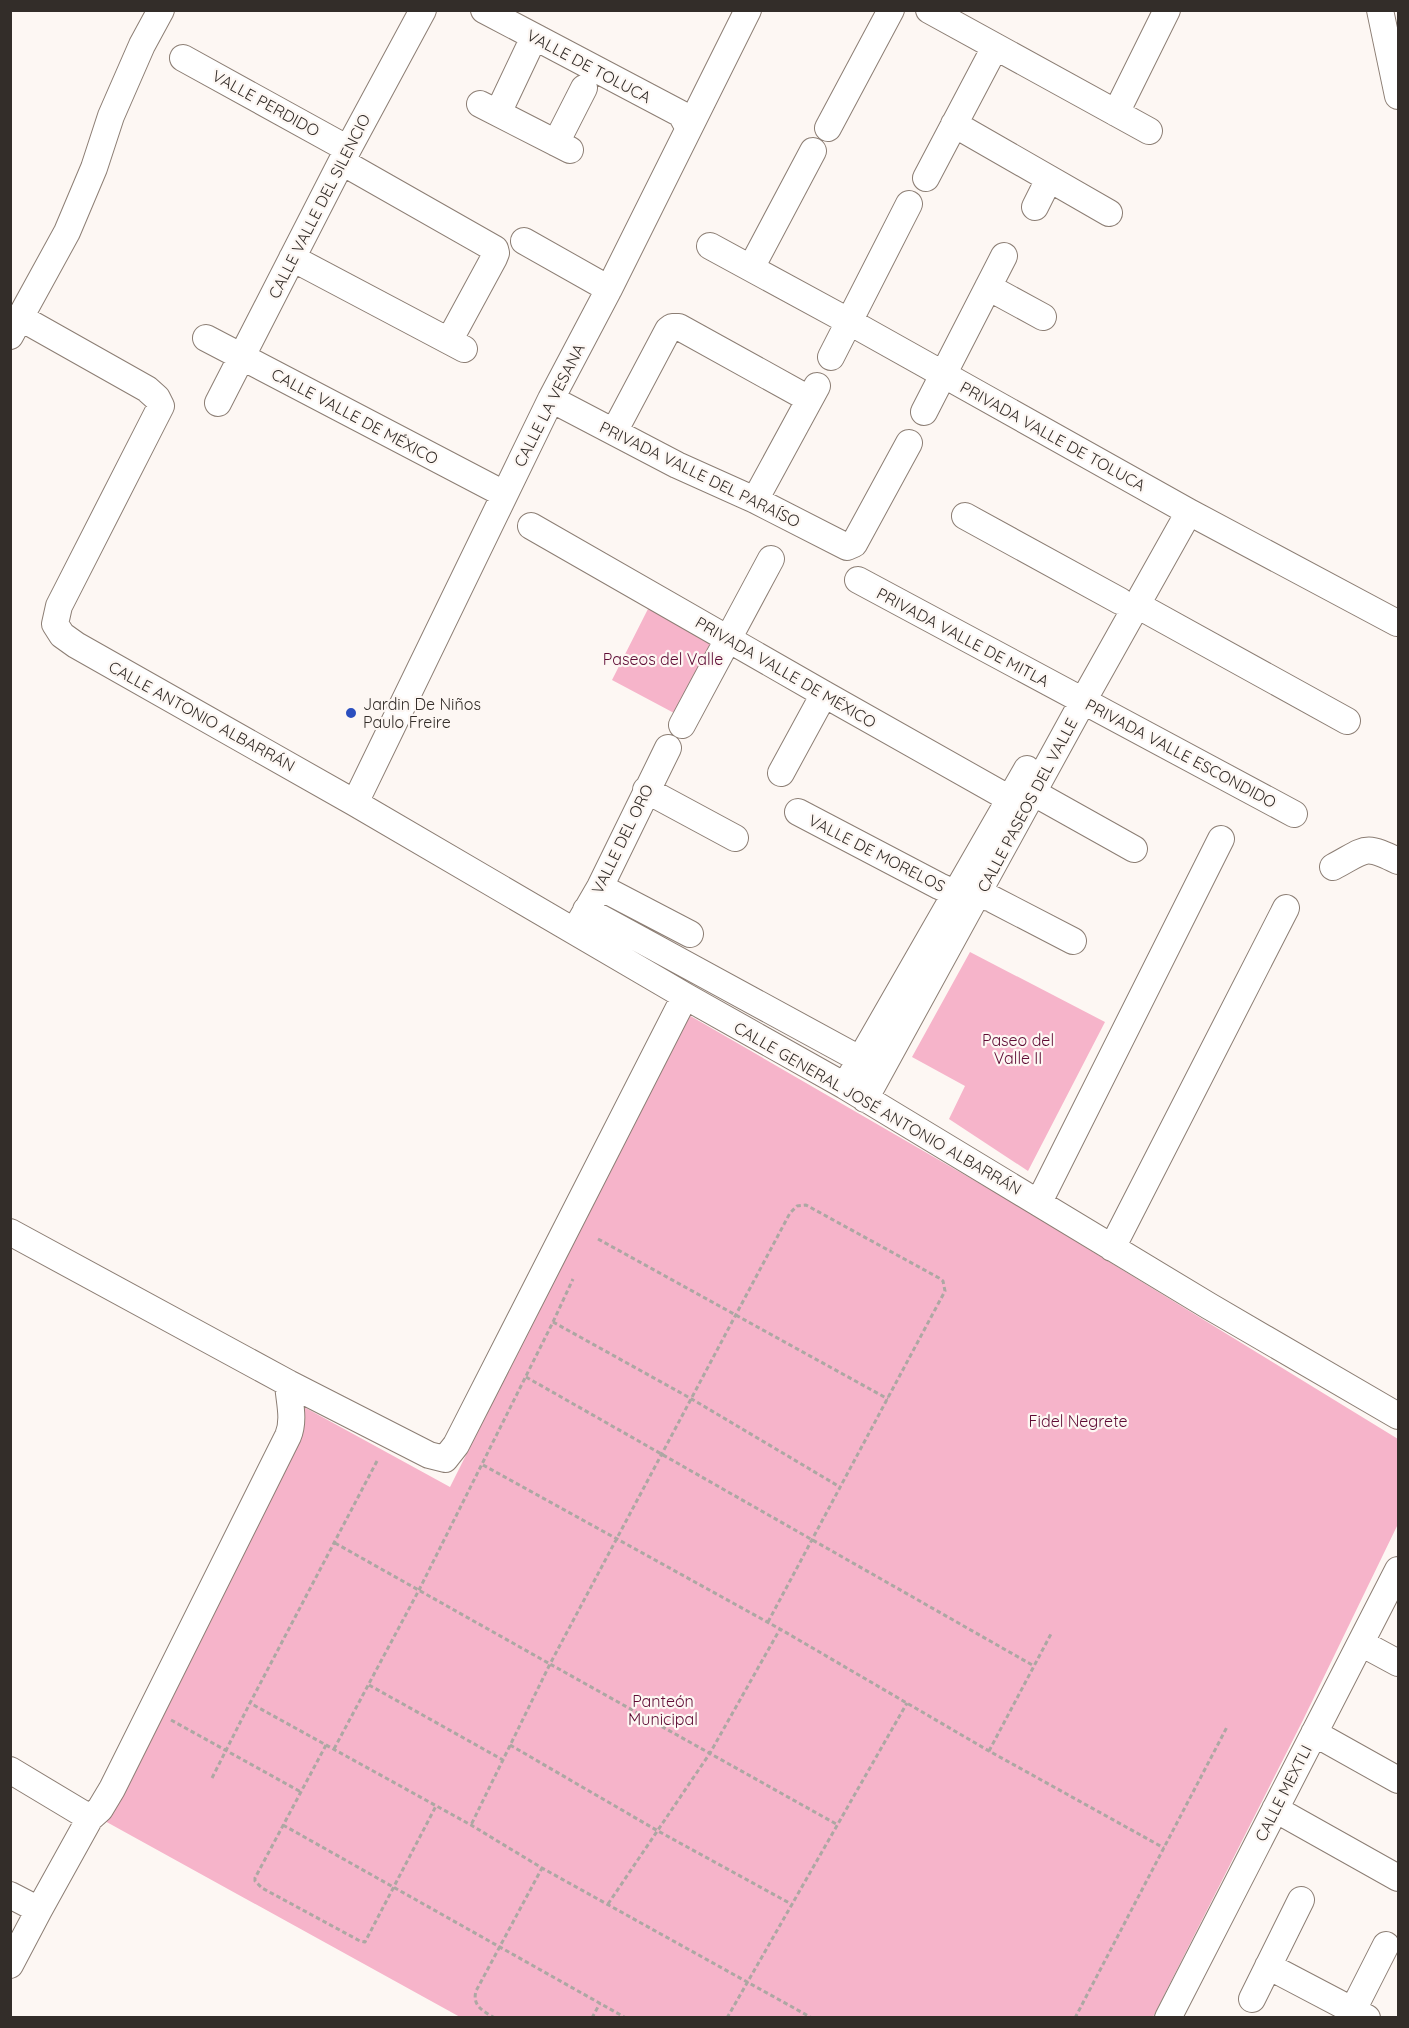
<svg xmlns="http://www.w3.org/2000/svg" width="1409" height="2028" font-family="Quicksand,sans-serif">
	<rect width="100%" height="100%" fill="#fdf7f3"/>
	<path fill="#f6b4ca" d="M 650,605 L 714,641 L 674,713 L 612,680 Z
		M 970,952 L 1105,1022 L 1028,1171 L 949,1119 L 965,1086 L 912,1057 Z
		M 687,1014 L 1015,1204 L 1398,1439 L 1398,1524 L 1303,1720 L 1153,2017 L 460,2017 L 103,1820 L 218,1587 L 304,1407 L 450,1487 Z"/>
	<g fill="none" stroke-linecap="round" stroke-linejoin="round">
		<defs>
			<path id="minor" d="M 484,10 L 681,114 L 688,127
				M 929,10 L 1149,131
				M 1380,10 L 1398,96
				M 183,58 L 348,149
				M 480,104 L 570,150
				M 498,113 L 534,37
				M 1116,113 L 1167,10
				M 954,124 L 1109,213
				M 828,128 L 891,10
				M 556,143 L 584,88
				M 342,162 L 495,249 L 496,253 L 494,258 L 449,341
				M 926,178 L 995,47
				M 1035,207 L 1049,179
				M 524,241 L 609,289
				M 710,246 L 848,321 L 1189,512 L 1397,623
				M 292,258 L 464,349
				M 751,268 L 813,151
				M 988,287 L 1043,317
				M 21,318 L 147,389 L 157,398 L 161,406 L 59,606 L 55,624 L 62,635 L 76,645 L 355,803 L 685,996 L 845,1086 L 1209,1306 L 1398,1416
				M 10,336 L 67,232 L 94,168 L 111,116 L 142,45 L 161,10
				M 206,338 L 504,494
				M 831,357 L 909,204
				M 551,399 L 677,465 L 755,500 L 847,547 L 854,544 L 909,443
				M 218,403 L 348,149 L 423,10
				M 924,412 L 1004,256
				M 614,432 L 668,330 L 672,327 L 679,327 L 809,399
				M 755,500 L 817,386
				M 965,516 L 1120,601
				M 531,526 L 824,694 L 1010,799
				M 858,580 L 1294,814
				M 1137,605 L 1347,721
				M 682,725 L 771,559
				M 781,773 L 824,694
				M 646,790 L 735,838
				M 1034,793 L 1134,849
				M 355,803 L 551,399 L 609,289 L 748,10
				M 798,812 L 939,886 L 950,891 L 990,898 L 1073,941
				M 1333,867 C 1367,849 1363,844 1398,861
				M 600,887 L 690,934
				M 586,910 L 876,1068
				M 578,925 L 600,887 L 668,748
				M 845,1086 L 1027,769
				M 865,1099 L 1083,701 L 1189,512
				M 1039,1202 L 1221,839
				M 10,1232 L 288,1383 L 429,1455 L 445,1459 L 456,1445 L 685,996
				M 1112,1248 L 1286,908
				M 1361,1643 L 1398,1663
				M 1314,1733 L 1398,1780
				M 10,1770 L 90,1818
				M 1275,1809 L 1398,1878
				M 10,1895 L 39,1910
				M 10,1965 L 39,1910 L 90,1818 L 100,1809 L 112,1789 L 288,1436 C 295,1419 289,1401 288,1383
				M 1268,1966 L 1367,2018
				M 1252,1999 L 1301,1900
				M 1353,2010 L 1386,1945
				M 1168,2018 L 1398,1570"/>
		</defs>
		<use href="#minor" stroke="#8c7e74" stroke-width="28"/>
		<path stroke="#ada7a3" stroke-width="3" stroke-dasharray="4.5 3" stroke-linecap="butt" d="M 598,1239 L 888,1399
			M 553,1322 L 690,1398 L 840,1487
			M 526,1377 L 1034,1666
			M 377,1461 L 250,1703 L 471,1825 L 542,1868 L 812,2018
			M 483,1465 L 780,1629 L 989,1751 L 1164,1848
			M 335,1543 L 550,1664 L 471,1825
			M 768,1622 L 945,1291 L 943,1281 L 939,1278 L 806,1205 L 797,1206 L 790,1213 L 550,1664 L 838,1825
			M 369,1685 L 503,1760
			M 171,1720 L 301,1792
			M 326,1745 L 255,1878 L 255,1881 L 262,1888 L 360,1941 L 365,1942 L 436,1806
			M 510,1745 L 658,1831 L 793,1905
			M 334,1749 L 419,1590 L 553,1322 L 573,1279
			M 989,1751 L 1052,1632
			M 212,1778 L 250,1703
			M 283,1825 L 626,2018
			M 608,1904 L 710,1753 L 780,1629
			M 495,2018 C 483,2011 472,2006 476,1991 L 542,1868
			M 592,2018 L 600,2003
			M 727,2018 L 907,1703
			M 1075,2018 L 1227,1727"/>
		<use href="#minor" stroke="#fff" stroke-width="26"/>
	</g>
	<circle fill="#2b4fbf" stroke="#fdf7f3" stroke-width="2" cx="351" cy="713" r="6"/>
	<g text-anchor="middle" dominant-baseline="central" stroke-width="4.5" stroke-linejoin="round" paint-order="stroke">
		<g font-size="16" fill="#332d29" stroke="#fdf7f3">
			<text transform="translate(589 66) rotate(28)">VALLE DE TOLUCA</text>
			<text transform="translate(266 103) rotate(29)">VALLE PERDIDO</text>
			<text transform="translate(319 206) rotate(-63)">CALLE VALLE DEL SILENCIO</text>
			<text transform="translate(549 405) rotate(-63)">CALLE LA VESANA</text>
			<text transform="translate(355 416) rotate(28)">CALLE VALLE DE MÉXICO</text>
			<text transform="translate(1053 436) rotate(29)">PRIVADA VALLE DE TOLUCA</text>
			<text transform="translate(700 474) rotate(26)">PRIVADA VALLE DEL PARAÍSO</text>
			<text transform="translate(963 637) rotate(28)">PRIVADA VALLE DE MITLA</text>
			<text transform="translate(786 672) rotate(30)">PRIVADA VALLE DE MÉXICO</text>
			<text transform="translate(202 716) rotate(29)">CALLE ANTONIO ALBARRÁN</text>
			<text transform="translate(1181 753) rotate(28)">PRIVADA VALLE ESCONDIDO</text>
			<text transform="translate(1027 805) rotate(-62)">CALLE PASEOS DEL VALLE</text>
			<text transform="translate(622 839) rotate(-64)">VALLE DEL ORO</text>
			<text transform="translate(877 853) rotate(27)">VALLE DE MORELOS</text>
			<text transform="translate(878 1108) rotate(30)">CALLE GENERAL JOSÉ ANTONIO ALBARRÁN</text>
			<text transform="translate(1283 1793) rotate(-63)">CALLE MEXTLI</text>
		</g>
		<g font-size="16" fill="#5e0b34" stroke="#fdf7f3">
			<text x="663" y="659">Paseos del Valle</text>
			<text x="1018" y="1040">Paseo del<tspan x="1018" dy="18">Valle II</tspan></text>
			<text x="1078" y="1421">Fidel Negrete</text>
			<text x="663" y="1701">Panteón<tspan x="663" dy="18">Municipal</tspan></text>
		</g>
		<g font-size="16" fill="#332d29" stroke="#fdf7f3" text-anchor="start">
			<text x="363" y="704">Jardin De Niños<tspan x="363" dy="18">Paulo Freire</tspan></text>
		</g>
	</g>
	<rect width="1409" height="2028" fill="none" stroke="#332d29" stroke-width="24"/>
</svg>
